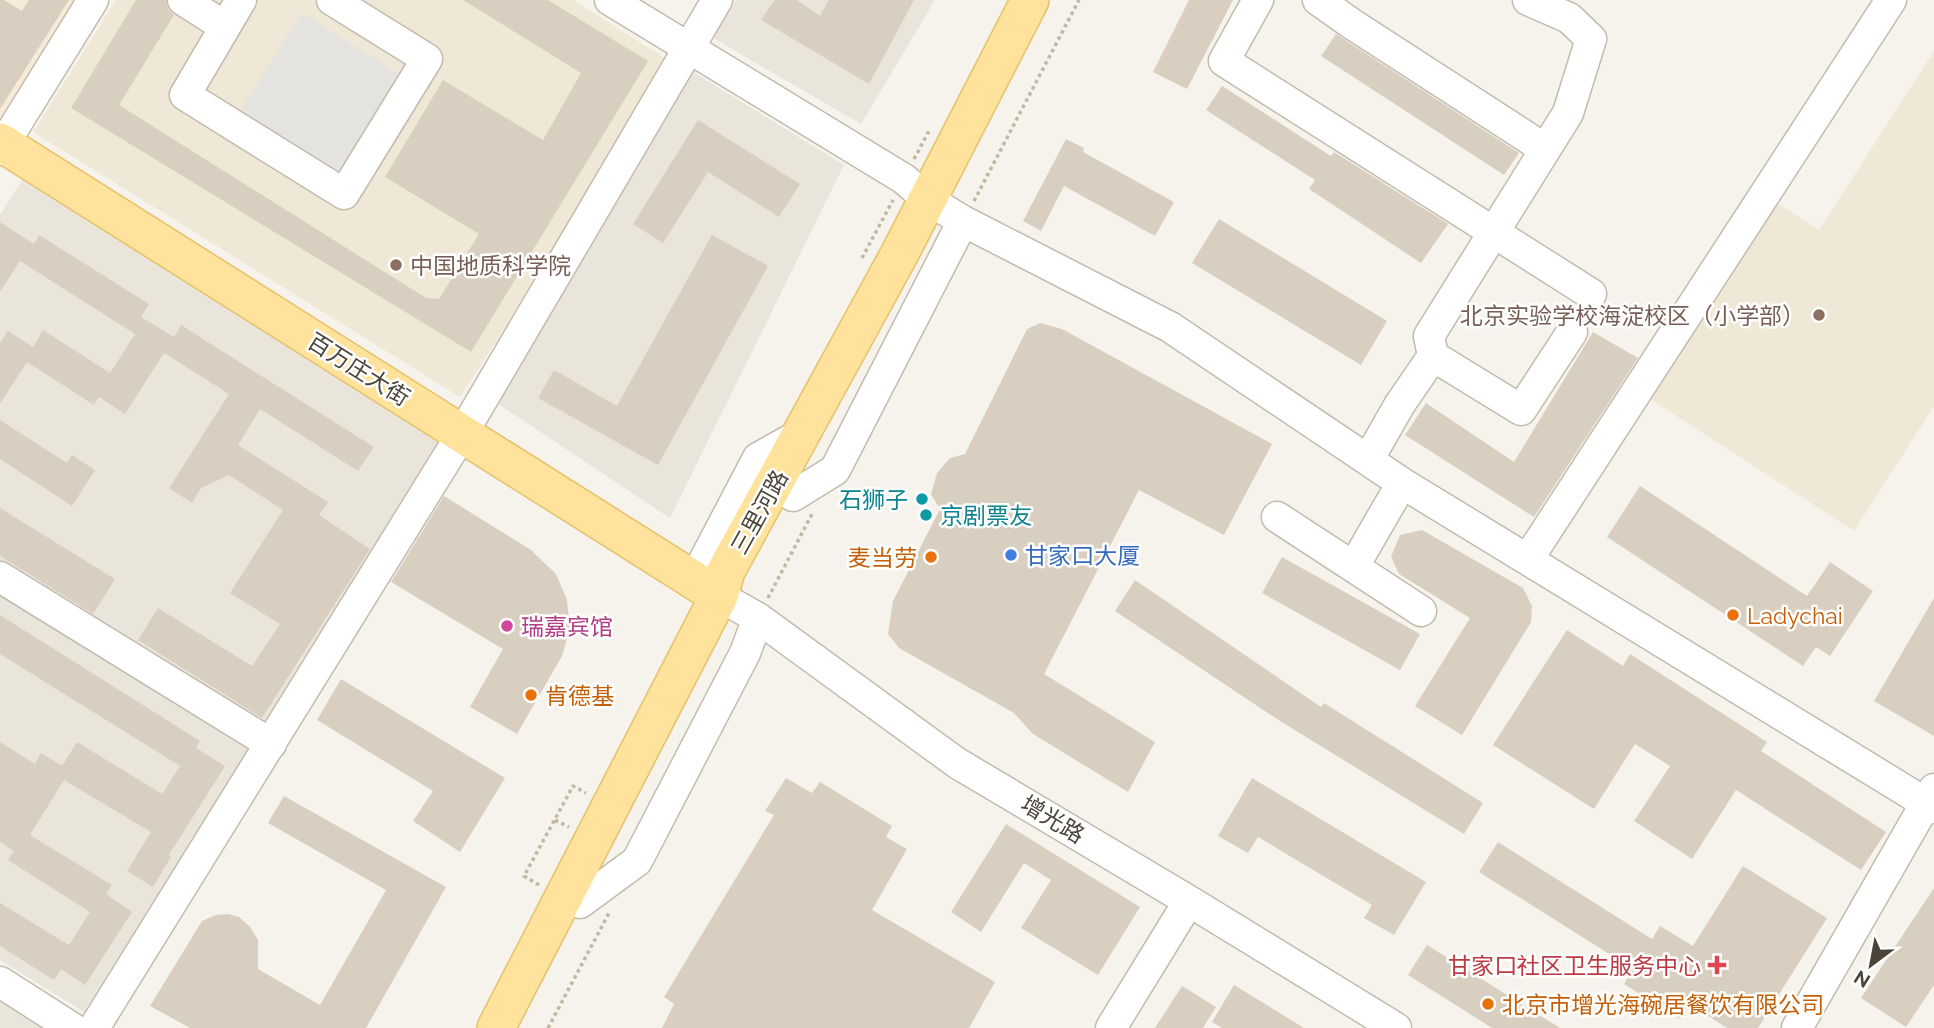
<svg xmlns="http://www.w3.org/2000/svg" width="1934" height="1028" font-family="Raleway,'Noto Sans SC',sans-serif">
	<rect width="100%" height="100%" fill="#f6f3ec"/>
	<path fill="#eae5da" d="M 736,0 L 935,0 L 861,124 L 713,38 Z
		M 690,70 L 844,165 L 670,518 L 492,400 Z
		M 24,177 L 444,441 L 266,725 L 0,563 L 0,215 Z
		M 0,588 L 254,742 L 84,1012 L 0,960 Z
		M 0,998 L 48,1028 L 0,1028 Z"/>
	<path fill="#f7ead8" d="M 0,0 L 79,0 L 4,121 L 0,118 Z"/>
	<path fill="#efe8d6" d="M 116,0 L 573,0 L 676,65 L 460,397 L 33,132 Z
		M 1934,51 L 1934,406 L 1854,531 L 1650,399 L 1776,202 L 1819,230 Z"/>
	<path fill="#e5e3e0" d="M 302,13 L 404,77 L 340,178 L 238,113 Z"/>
	<path fill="#d8cfc1" d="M 0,0 L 4,0 L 22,11 L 29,0 L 69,0 L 0,109 Z
		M 136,0 L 166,0 L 168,9 L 174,15 L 119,105 L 426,298 L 439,299 L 479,234 L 385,177 L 443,80 L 543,140 L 581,73 L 463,0 L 548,0 L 648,61 L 471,352 L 71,108 Z
		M 775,0 L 797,0 L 820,16 L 829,0 L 914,0 L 869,84 L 761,20 Z
		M 1189,0 L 1233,0 L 1187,89 L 1153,72 Z
		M 1336,34 L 1519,153 L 1504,175 L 1321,56 Z
		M 1222,86 L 1331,156 L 1334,152 L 1448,224 L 1421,263 L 1309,189 L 1315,180 L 1206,110 Z
		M 698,120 L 800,184 L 779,217 L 708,172 L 663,243 L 633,224 Z
		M 1066,139 L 1084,148 L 1083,152 L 1174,202 L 1155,236 L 1064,186 L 1041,231 L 1023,221 Z
		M 1219,219 L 1387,321 L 1361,365 L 1192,263 Z
		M 0,222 L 34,244 L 39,235 L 149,304 L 141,317 L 174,337 L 181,325 L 374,447 L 358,471 L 260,409 L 238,445 L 328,502 L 319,515 L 370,549 L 262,718 L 138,640 L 158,608 L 252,666 L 280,624 L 230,593 L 283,510 L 229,475 L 201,488 L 192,503 L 169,488 L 229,394 L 164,353 L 125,414 L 99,397 L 94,405 L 27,362 L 0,404 L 0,343 L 8,331 L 33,347 L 43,330 L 110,373 L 135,334 L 20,261 L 0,292 Z
		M 712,235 L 768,266 L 658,465 L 538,398 L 554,370 L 617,406 Z
		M 1040,323 L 1062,329 L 1272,444 L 1224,535 L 1139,490 L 1044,674 L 1155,742 L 1128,792 L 1033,734 L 1014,713 L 899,648 L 888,634 L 893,601 L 940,509 L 931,494 L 937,473 L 950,458 L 965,454 L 1027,329 Z
		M 1593,332 L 1638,358 L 1534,517 L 1405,435 L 1426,403 L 1514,462 Z
		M 0,420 L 67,463 L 72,455 L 95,470 L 72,506 L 0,459 Z
		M 1640,486 L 1807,596 L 1830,562 L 1873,591 L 1830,656 L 1816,647 L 1803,666 L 1607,537 Z
		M 444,496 L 531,550 L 556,574 L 567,600 L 570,628 L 562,656 L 517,734 L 470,707 L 503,649 L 391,582 Z
		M 0,508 L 115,579 L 93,614 L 0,556 Z
		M 1422,530 L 1523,588 L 1532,606 L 1531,622 L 1462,735 L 1415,706 L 1470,618 L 1399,574 L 1391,557 L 1400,535 Z
		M 1282,557 L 1420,634 L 1400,670 L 1262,593 Z
		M 1135,580 L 1321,707 L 1324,703 L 1483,803 L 1464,834 L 1280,721 L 1115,611 Z
		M 1934,598 L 1934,736 L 1874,701 Z
		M 0,615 L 200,741 L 196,748 L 225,766 L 169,855 L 171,857 L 153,887 L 127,871 L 151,832 L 64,780 L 30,835 L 112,885 L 106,894 L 132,912 L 85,985 L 61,969 L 54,980 L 0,946 L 0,903 L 69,945 L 90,912 L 8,860 L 14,851 L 0,842 L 0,742 L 35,764 L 41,753 L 62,766 L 77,742 L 162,794 L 180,766 L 0,654 Z
		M 1567,630 L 1623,666 L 1630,654 L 1767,742 L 1761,751 L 1886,832 L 1861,870 L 1736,790 L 1692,859 L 1634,821 L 1670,766 L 1635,744 L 1594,809 L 1493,745 Z
		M 341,679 L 505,778 L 460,852 L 413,821 L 433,791 L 317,720 Z
		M 786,778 L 812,793 L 820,782 L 892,826 L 886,837 L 907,849 L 872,910 L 995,982 L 969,1028 L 662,1028 L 674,1004 L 664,997 L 774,815 L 765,811 Z
		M 1252,778 L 1426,882 L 1394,935 L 1364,918 L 1372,905 L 1258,837 L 1248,853 L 1218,836 Z
		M 284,796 L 446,887 L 366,1028 L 190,1028 L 150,1006 L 202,921 L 216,915 L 228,914 L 239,917 L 250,927 L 258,940 L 258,969 L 320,1005 L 386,890 L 268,823 Z
		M 1006,824 L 1140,907 L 1098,975 L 1021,928 L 1051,880 L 1024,863 L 981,932 L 951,912 Z
		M 1498,842 L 1652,939 L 1660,926 L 1693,946 L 1743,866 L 1827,918 L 1758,1028 L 1727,1028 L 1689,1004 L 1680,1019 L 1624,984 L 1633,969 L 1479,872 Z
		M 1934,888 L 1934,985 L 1906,1027 L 1861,998 Z
		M 1427,945 L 1560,1028 L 1492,1028 L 1408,975 Z
		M 1234,985 L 1304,1028 L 1222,1028 L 1212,1022 Z
		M 1182,986 L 1216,1007 L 1203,1028 L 1155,1028 Z"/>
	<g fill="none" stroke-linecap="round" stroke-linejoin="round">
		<defs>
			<path id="minor" d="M 183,0 L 224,26
				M 241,0 L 185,95 L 344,194 L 427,59 L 332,0
				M 610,0 L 904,179 L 927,199 L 963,221 L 1170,327 L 1402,483 L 1934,808
				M 1258,0 L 1224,61 L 1591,294
				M 1318,0 L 1352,24 L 1545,149
				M 0,150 L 93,0
				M 1433,356 L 1521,410 L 1572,332
				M 1368,460 L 1400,404 L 1433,356 L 1429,336 L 1568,113 L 1591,39 L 1569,18 L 1528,0
				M 793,496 L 835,470 L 963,221
				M 1277,517 L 1421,611
				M 1528,559 L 1891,0
				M 1354,566 L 1402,483
				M 0,577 L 271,744
				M 694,580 L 758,458 L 801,434
				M 719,596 L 758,618 L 957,763 L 1189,901 L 1396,1028
				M 580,903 L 637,861 L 745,653 L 758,618
				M 0,982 L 72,1028
				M 94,1028 L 462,434 L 717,0
				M 1111,1028 L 1189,901
				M 1797,1028 L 1934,789"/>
			<path id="major" d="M 0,142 L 719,596
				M 496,1028 L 719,596 L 726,571 L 900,253 L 1030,0"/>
		</defs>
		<use href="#minor" stroke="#c2bbae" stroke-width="33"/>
		<use href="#major" stroke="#e6c16a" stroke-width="40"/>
		<path stroke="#c4b79f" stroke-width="3.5" stroke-dasharray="3.5 3.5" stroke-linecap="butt" d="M 914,159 L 930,129
			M 974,201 L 1079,0
			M 862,258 L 893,200
			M 768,598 L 812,514
			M 555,820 L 569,827
			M 539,885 L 524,876 L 573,786 L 586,793
			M 548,1028 L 609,913"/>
		<use href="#minor" stroke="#fff" stroke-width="30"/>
		<use href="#major" stroke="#ffe39c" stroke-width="37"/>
	</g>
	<g fill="#8d6e63" stroke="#fff" stroke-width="2.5">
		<circle cx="396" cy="265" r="7"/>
		<circle cx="1819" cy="315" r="7"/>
	</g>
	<g fill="#0f9aa8" stroke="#fff" stroke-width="2.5">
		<circle cx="922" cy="499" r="7"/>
		<circle cx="926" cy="515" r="7"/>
	</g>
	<circle fill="#3f7fe0" stroke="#fff" stroke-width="2.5" cx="1011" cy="555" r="7"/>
	<g fill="#e8710a" stroke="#fff" stroke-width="2.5">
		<circle cx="931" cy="557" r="7"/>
		<circle cx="1733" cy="615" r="7"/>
		<circle cx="531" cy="695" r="7"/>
		<circle cx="1488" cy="1004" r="7"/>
	</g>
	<circle fill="#d1479c" stroke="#fff" stroke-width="2.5" cx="507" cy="626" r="7"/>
	<path fill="#e0444e" stroke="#fff" stroke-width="2.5" d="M1713.5 954.5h7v7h7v7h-7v7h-7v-7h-7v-7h7z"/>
	<g text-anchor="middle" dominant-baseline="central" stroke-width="5" stroke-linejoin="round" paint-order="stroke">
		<g font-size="23" fill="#785e54" stroke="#fff" text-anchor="start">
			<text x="410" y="265">中国地质科学院</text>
			<text x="1805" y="315" text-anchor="end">北京实验学校海淀校区（小学部）</text>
		</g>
		<g font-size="23" fill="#4b4439" stroke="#fff">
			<text transform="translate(359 369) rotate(32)">百万庄大街</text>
			<text transform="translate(759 512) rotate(-61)">三里河路</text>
			<text transform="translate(1053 819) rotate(31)">增光路</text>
		</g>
		<g font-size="23" fill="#0d838f" stroke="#fff" text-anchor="end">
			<text x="908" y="499">石狮子</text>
			<text x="940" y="515" text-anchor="start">京剧票友</text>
		</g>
		<g font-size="23" fill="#366cbe" stroke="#fff" text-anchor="start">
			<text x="1025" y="555">甘家口大厦</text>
		</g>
		<g font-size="23" fill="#c56008" stroke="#fff" text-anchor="start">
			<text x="917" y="557" text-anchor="end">麦当劳</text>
			<text x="1747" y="615">Ladychai</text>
			<text x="545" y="695">肯德基</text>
			<text x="1502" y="1004">北京市增光海碗居餐饮有限公司</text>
		</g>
		<g font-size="23" fill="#b23c85" stroke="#fff" text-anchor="start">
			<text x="521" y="626">瑞嘉宾馆</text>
		</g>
		<g font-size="23" fill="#be3a42" stroke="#fff" text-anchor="end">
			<text x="1701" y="965">甘家口社区卫生服务中心</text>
		</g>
	</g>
	<g transform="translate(1871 965) rotate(212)" stroke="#ffffff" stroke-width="5" paint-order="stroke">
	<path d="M0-5L12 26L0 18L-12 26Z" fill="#4b4439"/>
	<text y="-10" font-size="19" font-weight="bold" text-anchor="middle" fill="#4b4439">N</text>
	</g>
</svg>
